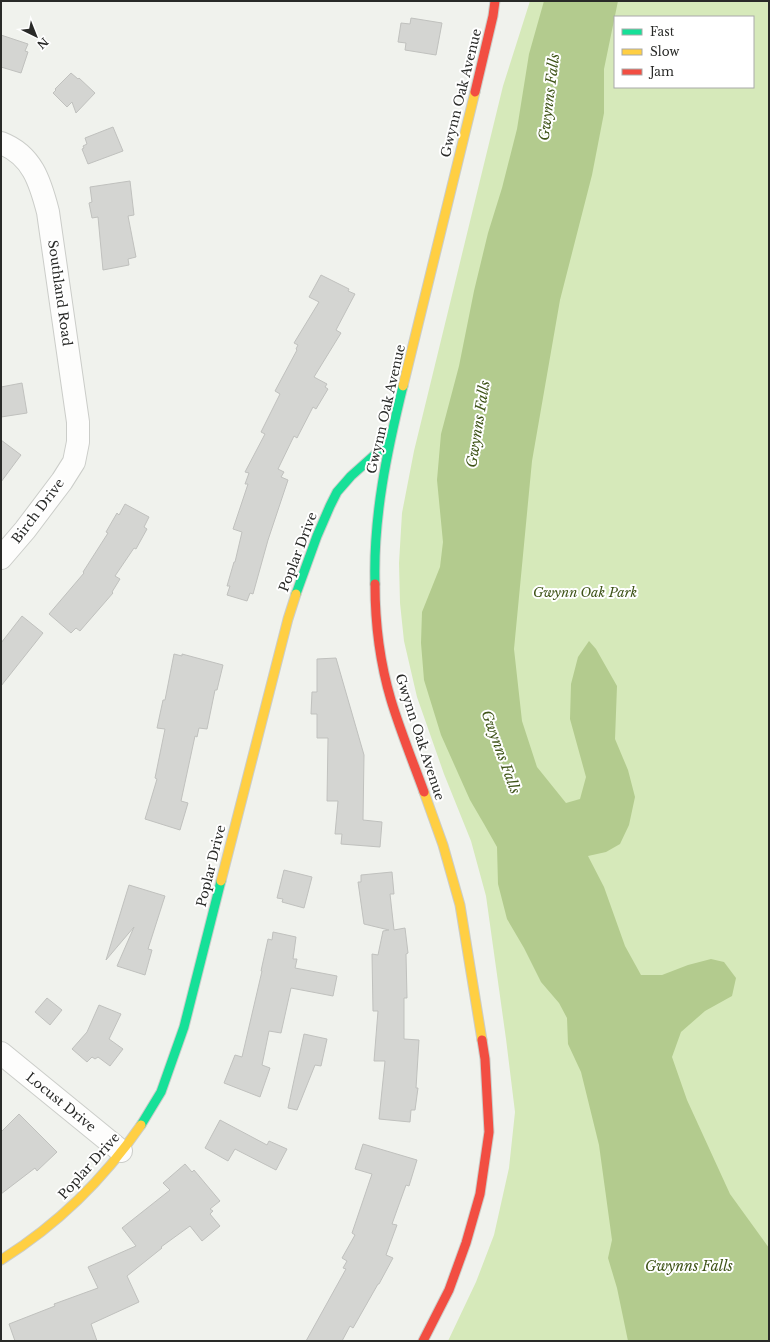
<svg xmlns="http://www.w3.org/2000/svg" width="770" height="1342" font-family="'Libre Baskerville',serif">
	<rect width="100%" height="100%" fill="#f0f2ed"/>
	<path fill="#d6e9ba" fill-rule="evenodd" d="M 530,1 L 769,1 L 769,1341 L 448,1341 L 476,1282 L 494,1235 L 509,1168 L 515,1112 L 506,1039 L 486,896 L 471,841 L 444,774 L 417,697 L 404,641 L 400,603 L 399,563 L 402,513 L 414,451 L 503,86 ZM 615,17 L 753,17 L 753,87 L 615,87 Z"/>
	<path fill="#b3cb8e" d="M 544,1 L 618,1 L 604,69 L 604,113 L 592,175 L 560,300 L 532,461 L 514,649 L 522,721 L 537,767 L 566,803 L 580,799 L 586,777 L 570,719 L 571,684 L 578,657 L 589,641 L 596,649 L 617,686 L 615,739 L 628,770 L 635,797 L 629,825 L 620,844 L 606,852 L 588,856 L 604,887 L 625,946 L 641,975 L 662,975 L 688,965 L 711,959 L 724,962 L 736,978 L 732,996 L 705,1011 L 681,1032 L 672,1057 L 687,1100 L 730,1194 L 769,1248 L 769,1341 L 628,1341 L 617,1288 L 608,1258 L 612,1240 L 599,1145 L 581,1072 L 568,1044 L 567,1018 L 559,1003 L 541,982 L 524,948 L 507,919 L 498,884 L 497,847 L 484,824 L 470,800 L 441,735 L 424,680 L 421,643 L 422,612 L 440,567 L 443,542 L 437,480 L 441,434 L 459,366 L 474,291 L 488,233 L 502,188 L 517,129 L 529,54 Z"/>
	<path fill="#d4d5d2" stroke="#c0c1be" d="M 411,18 L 442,23 L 436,55 L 405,50 L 406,43 L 398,42 L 401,23 L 410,24 Z
		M 1,35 L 28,44 L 25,51 L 28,52 L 21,73 L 1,67 Z
		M 71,73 L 78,79 L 79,78 L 95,93 L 76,113 L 72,102 L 67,107 L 53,93 L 56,90 L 55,89 Z
		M 113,127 L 123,151 L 88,164 L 82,149 L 84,148 L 83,146 L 87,144 L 85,138 Z
		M 130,181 L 134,215 L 128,216 L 136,257 L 128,259 L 129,265 L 103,270 L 98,217 L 92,218 L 89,203 L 92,202 L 90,187 Z
		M 321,275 L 349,289 L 348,291 L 355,294 L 336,330 L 341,333 L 314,377 L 327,384 L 325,387 L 328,389 L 316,409 L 313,407 L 297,438 L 294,436 L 278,469 L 284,472 L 281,477 L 288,480 L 268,540 L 253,594 L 250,593 L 247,601 L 227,595 L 230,586 L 227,586 L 234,562 L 235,562 L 242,532 L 233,529 L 248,484 L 245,484 L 249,473 L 245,472 L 265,434 L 261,432 L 280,394 L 275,391 L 297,350 L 296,349 L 298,345 L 294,343 L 319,302 L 309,297 Z
		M 22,383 L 27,413 L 1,417 L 1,387 Z
		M 1,440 L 21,455 L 1,482 Z
		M 125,504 L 149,517 L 144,527 L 147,529 L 136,549 L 134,548 L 115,576 L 120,579 L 112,592 L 113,593 L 80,631 L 76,628 L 71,633 L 49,614 L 84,573 L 83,572 L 108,533 L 106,532 L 117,513 L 119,515 Z
		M 22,616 L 43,633 L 1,686 L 1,643 Z
		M 174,654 L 182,656 L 182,654 L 223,665 L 217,690 L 215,690 L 207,729 L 199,728 L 197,737 L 195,736 L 181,801 L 188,803 L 180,830 L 145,819 L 157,779 L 155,778 L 165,729 L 157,728 L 163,700 L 165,700 Z
		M 336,658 L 364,755 L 363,820 L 382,822 L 380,847 L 341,844 L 342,834 L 335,834 L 338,801 L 327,801 L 328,738 L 317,738 L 317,714 L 311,714 L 312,692 L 317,692 L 317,659 Z
		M 284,870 L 312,877 L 304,908 L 282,902 L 283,899 L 277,898 Z
		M 392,872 L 394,894 L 390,894 L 394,930 L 405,928 L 408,953 L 406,954 L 407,998 L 404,998 L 404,1039 L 419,1040 L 416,1088 L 418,1088 L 415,1110 L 411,1110 L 410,1122 L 379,1119 L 385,1061 L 374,1061 L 378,1011 L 373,1011 L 372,954 L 378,955 L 383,931 L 389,930 L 364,924 L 358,882 L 361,882 L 361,875 Z
		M 129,885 L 165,896 L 148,949 L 152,950 L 145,975 L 117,966 L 134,927 L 106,960 Z
		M 273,932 L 296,937 L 293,959 L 297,959 L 295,968 L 337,976 L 333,996 L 291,988 L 281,1033 L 269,1031 L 262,1065 L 270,1068 L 260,1097 L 224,1083 L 235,1055 L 242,1057 L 262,971 L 261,971 L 268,939 L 272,940 Z
		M 47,998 L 62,1010 L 50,1025 L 35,1012 Z
		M 99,1005 L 121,1014 L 109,1039 L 123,1049 L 110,1066 L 98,1057 L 95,1059 L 92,1057 L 87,1062 L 72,1049 L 87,1032 Z
		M 304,1034 L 327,1039 L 321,1066 L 315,1065 L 297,1110 L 288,1108 Z
		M 19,1114 L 57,1152 L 37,1171 L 35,1168 L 1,1194 L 1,1132 Z
		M 220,1120 L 267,1145 L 269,1141 L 287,1149 L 276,1170 L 235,1149 L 228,1161 L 205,1148 Z
		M 363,1144 L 417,1160 L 409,1186 L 406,1185 L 392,1224 L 397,1225 L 386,1255 L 393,1258 L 379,1284 L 378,1284 L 353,1328 L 350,1326 L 342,1341 L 306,1341 L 346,1269 L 343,1268 L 347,1261 L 342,1258 L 355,1235 L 352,1233 L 372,1174 L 355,1169 Z
		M 185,1164 L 192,1172 L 194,1170 L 220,1201 L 210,1209 L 213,1211 L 210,1214 L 220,1226 L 202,1241 L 190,1226 L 161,1247 L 162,1248 L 127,1276 L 139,1302 L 91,1324 L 97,1341 L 15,1341 L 9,1324 L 55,1306 L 54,1304 L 98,1288 L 88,1267 L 136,1246 L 122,1228 L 170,1190 L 163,1183 Z"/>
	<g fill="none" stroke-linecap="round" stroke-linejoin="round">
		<defs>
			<path id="street" d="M 1,143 C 32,155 40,181 48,212 L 78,422 L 78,442 L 74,462 L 62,481 L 25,530 L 1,558
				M 1,1053 L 121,1151"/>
			<path id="fast" d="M 375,584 C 373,517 387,451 403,386
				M 296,594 L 317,536 L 330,506 L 337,492 L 351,476 L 389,442
				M 141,1125 L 161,1092 L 184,1027 L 221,881"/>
			<path id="slow" d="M 403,386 L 475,92
				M 424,792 L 443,845 L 460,905 L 482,1040
				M 221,881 L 288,619 L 296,594
				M 1,1260 C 57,1225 104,1179 141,1125"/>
			<path id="jam" d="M 475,92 L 493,16 L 495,1
				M 375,584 C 375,623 380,663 391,700 C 400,730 413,762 424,792
				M 423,1341 L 449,1290 L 466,1243 L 480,1194 L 489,1132 L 485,1059 L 482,1040"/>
		</defs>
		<use href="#street" stroke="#cbcdc9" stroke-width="24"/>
		<use href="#fast" stroke="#cbcdc9" stroke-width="11"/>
		<use href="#slow" stroke="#cbcdc9" stroke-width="11"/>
		<use href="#jam" stroke="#cbcdc9" stroke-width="11"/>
		<use href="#street" stroke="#fdfdfc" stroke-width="22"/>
		<use href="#fast" stroke="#16e098" stroke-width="9"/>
		<use href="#slow" stroke="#ffcf43" stroke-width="9"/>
		<use href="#jam" stroke="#f24e42" stroke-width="9"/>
	</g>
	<g text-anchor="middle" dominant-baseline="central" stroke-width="4" stroke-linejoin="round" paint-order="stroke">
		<g font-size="13" fill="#292a28" stroke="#fff">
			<text transform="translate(461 93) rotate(-76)">Gwynn Oak Avenue</text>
			<text transform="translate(60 293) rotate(82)">Southland Road</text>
			<text transform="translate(386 409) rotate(-77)">Gwynn Oak Avenue</text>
			<text transform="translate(38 511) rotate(-53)">Birch Drive</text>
			<text transform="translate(298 552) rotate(-69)">Poplar Drive</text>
			<text transform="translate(420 737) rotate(72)">Gwynn Oak Avenue</text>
			<text transform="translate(211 866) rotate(-76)">Poplar Drive</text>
			<text transform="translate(61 1102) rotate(39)">Locust Drive</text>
			<text transform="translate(89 1166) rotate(-48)">Poplar Drive</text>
		</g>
		<g font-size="13" font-style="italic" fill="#3f5419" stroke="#fff">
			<text x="585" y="592">Gwynn Oak Park</text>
		</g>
		<g font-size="14" font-style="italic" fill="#3e5317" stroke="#fff">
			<text transform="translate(549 97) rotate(-83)">Gwynns Falls</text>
			<text transform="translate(478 424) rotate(-81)">Gwynns Falls</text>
			<text transform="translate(501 752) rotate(70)">Gwynns Falls</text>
			<text x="689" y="1266">Gwynns Falls</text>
		</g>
	</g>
	<rect width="770" height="1342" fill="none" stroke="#292a28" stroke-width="4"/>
	<rect x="614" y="16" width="140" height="72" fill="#ffffff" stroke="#a9aaa9"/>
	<rect x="622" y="29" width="20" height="6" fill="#16e098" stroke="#a9aaa9"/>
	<text x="650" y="36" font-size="12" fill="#292a28">Fast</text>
	<rect x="622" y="49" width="20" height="6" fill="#ffcf43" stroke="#a9aaa9"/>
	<text x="650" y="56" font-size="12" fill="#292a28">Slow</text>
	<rect x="622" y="69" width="20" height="6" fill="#f24e42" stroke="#a9aaa9"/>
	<text x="650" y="76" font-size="12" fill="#292a28">Jam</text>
	<g transform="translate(36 36) rotate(137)" stroke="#ffffff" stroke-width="3" paint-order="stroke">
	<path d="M0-3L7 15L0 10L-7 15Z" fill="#292a28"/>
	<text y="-6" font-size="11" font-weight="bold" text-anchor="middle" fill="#292a28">N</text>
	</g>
</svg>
